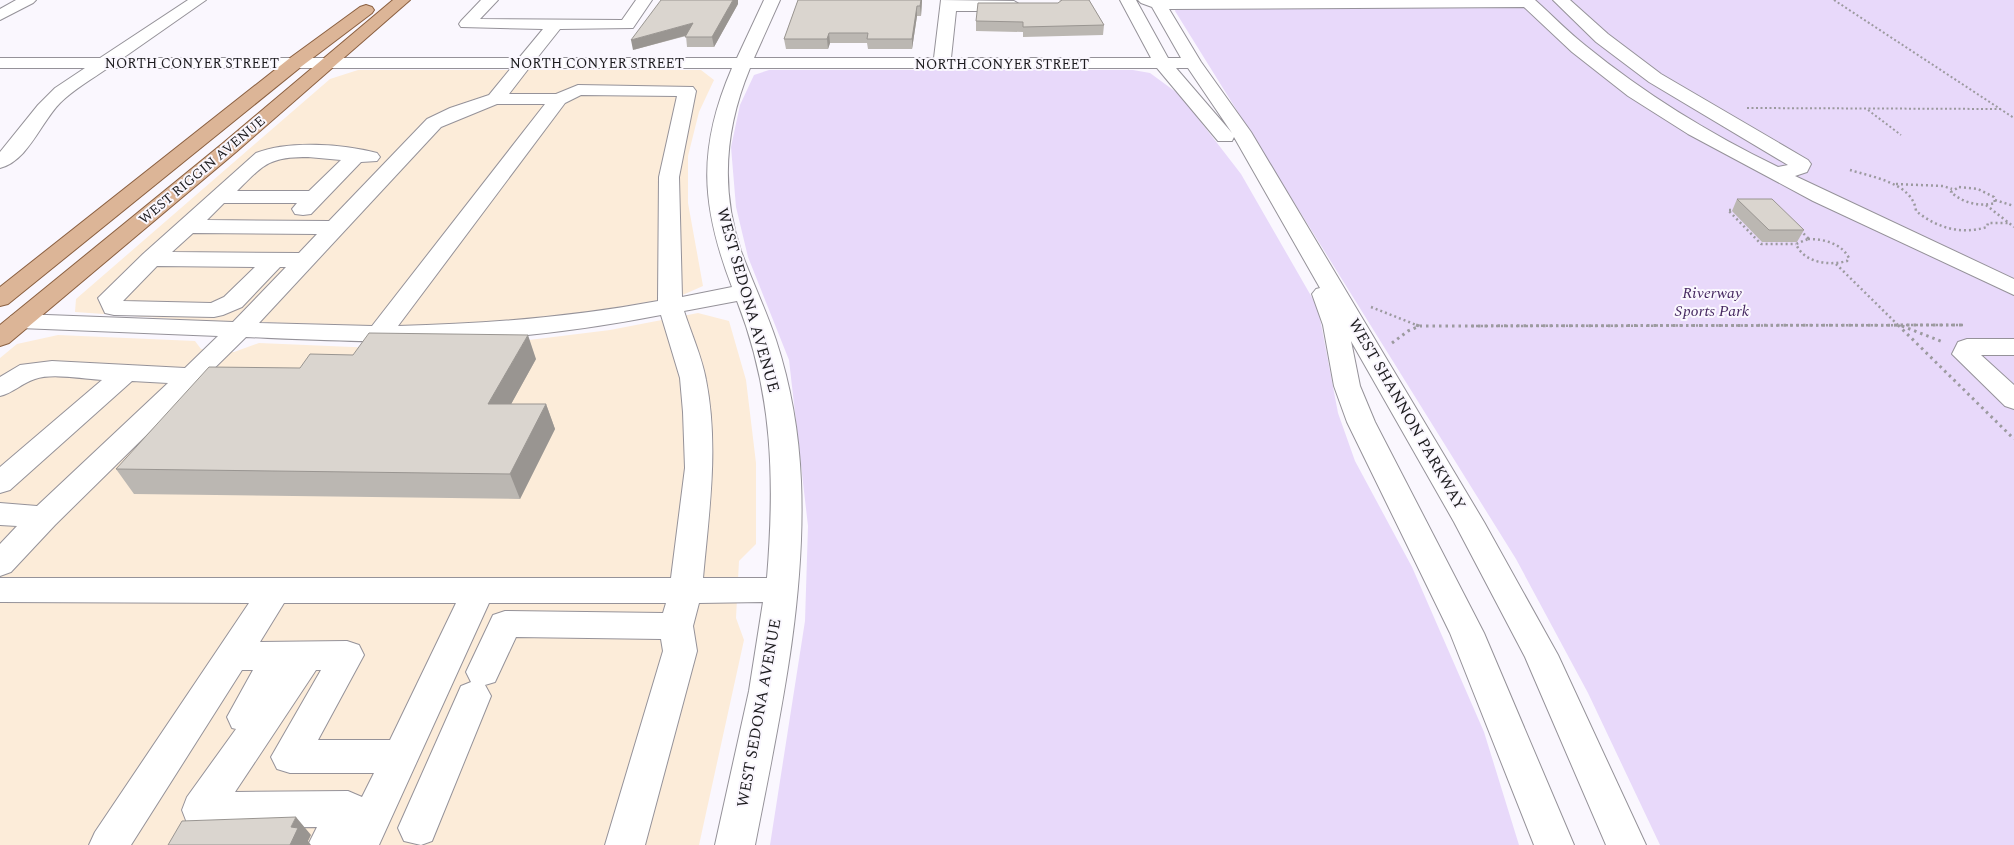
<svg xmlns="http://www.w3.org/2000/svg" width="2014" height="845" font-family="Spectral,serif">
	<rect width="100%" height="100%" fill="#faf7fe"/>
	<path fill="#fcecd9" d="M 358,70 L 701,70 L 714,80 L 699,112 L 688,156 L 688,203 L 703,286 L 678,297 L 564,316 L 418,327 L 189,320 L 75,312 L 76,299 L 330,79 Z
		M 698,313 L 729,321 L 746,380 L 756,463 L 756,544 L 739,561 L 736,618 L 744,640 L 699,845 L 0,845 L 0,358 L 17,344 L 58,335 L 195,341 L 201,349 L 234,352 L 259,343 L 376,348 L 513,342 L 610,330 Z"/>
	<path fill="#e8d9fa" d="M 1180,0 L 2014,0 L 2014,845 L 1660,845 L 1588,693 L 1516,559 L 1175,11 Z
		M 769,70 L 1133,70 L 1150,73 L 1180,95 L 1241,174 L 1318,308 L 1338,413 L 1355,461 L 1412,567 L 1484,732 L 1519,845 L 770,845 L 805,621 L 808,526 L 789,360 L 748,257 L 736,207 L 731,147 L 740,105 L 754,75 Z"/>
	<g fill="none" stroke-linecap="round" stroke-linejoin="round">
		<defs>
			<path id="minor" d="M 16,0 L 36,0 L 33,3 L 0,20 L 0,9 Z
				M 188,0 L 206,0 L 123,58 L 519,58 L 543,29 L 461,27 L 459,24 L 461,21 L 481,0 L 498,0 L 480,19 L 622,20 L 636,0 L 652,0 L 633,28 L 560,29 L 537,58 L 737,58 L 764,0 L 780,0 L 754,58 L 934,58 L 941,0 L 1014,1 L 1022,6 L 1014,11 L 956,11 L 951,58 L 1151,58 L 1120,0 L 1136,0 L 1168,58 L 1181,58 L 1152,7 L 1141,3 L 1138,0 L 1535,0 C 1552,15 1568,32 1586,46 C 1645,94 1710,134 1778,167 L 1788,165 L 1649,82 L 1596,42 L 1553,0 L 1570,0 L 1608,34 L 1661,74 L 1808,160 L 1811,164 L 1807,172 L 1795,176 L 2014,279 L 2014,295 L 1813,201 L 1688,134 L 1628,96 L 1572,52 L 1524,7 L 1169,9 L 1201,62 L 1251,132 L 1484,522 L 1558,655 L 1646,845 L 1606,845 L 1525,657 L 1454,522 L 1351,341 L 1360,386 L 1375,422 L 1484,633 L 1574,845 L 1534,845 L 1450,633 L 1347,422 L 1334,386 L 1323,325 L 1312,294 L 1316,289 L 1320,288 L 1234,137 L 1232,141 L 1218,141 L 1157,68 L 750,68 C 725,128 720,189 741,251 C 752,281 766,310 776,340 C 791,386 799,433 801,481 C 806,604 778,726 755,845 L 715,845 L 749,691 L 763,602 L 699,603 L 693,626 L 697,651 L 645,845 L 605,845 L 663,651 L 661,639 L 516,637 L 495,682 L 485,685 L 491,696 L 432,841 L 421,845 L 404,841 L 398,828 L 461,686 L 471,682 L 466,672 L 493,615 L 505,611 L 663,613 L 666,603 L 489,603 L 379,845 L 308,845 L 317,827 L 201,828 L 187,823 L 182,810 L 187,797 L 236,729 L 232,728 L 227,717 L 253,670 L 242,670 L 131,845 L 89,845 L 95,832 L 249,603 L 0,602 L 0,578 L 671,578 L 685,468 L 683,412 L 680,378 L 661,315 C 599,327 536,336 473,339 C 397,344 321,340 246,337 L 55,525 L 11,572 L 0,576 L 0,544 L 17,526 L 0,525 L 0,503 L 37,506 L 168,383 L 132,381 L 10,490 L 0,493 L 0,467 L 102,380 C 83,379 52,373 35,379 C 22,383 13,393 0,396 L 0,377 L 20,365 L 52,361 L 185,368 L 218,336 L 20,328 L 11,326 L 8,321 L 11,316 L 20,314 L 233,322 L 286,267 L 280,267 L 242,307 L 223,315 L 214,317 L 114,315 L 105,313 L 98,298 L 143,254 L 256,153 C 289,140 343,144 377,153 L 380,157 L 377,161 L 361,162 L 311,214 L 303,215 L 295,214 L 292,209 L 297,203 L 224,203 L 207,220 L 329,221 L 427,119 L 450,108 L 489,95 L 511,68 L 108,68 C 92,79 74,89 60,103 C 41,122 28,161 0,168 L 0,152 L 38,105 L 55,88 L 85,68 L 0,68 L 0,58 L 100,58 ZM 529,68 L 732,68 C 697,149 701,206 732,287 L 682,297 L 679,177 L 696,91 L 693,87 L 578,85 L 556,94 L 509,94 ZM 1176,68 L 1188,68 L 1232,133 ZM 581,95 L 677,96 L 659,177 L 658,301 C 572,317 486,324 398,326 L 565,103 ZM 497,104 L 545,104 L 372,326 L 259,323 L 441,127 ZM 308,157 L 341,160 L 309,191 L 237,191 C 264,164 269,157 308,157 ZM 193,233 L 317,234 L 299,253 L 172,252 ZM 157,266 L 255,267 L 224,297 L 211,303 L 123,301 ZM 737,301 C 773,393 775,480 767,578 L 703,578 C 709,512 719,446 706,380 C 702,357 691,333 684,311 ZM 284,603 L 456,603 L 390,740 L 318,740 L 364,655 L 359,645 L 347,641 L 260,642 ZM 316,670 L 321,670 L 271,757 L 277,769 L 290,773 L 374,773 L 362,797 L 348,791 L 235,792 Z
				M 1967,339 L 2014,339 L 2014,355 L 1981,355 L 2014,385 L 2014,409 L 2005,406 L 1952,354 L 1958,342 Z"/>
			<path id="major" d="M 393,0 L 410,0 L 236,152 L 9,343 L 0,346 L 0,325 L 222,144 Z
				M 366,5 L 372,7 L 374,10 L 372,13 L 302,66 L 8,304 L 0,306 L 0,287 L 290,58 L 360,7 Z"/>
		</defs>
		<use href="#minor" stroke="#959299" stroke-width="2"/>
		<use href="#major" stroke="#8a5f40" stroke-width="2"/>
		<path stroke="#9c9a9f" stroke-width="2" stroke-dasharray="2 2.5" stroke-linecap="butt" d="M 1834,0 L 2014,118
			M 1747,108 L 2001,109
			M 1868,110 L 1901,135"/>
		<path stroke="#9c9a9f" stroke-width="2.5" stroke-dasharray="2 3" stroke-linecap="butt" d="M 1850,170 C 1872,177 1913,183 1916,211 C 1937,228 1961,235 1987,227 L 1988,223 L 2009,223
			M 1896,184 L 1943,186 L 1952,189
			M 1959,187 L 1978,189 L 1994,197 L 1995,203 C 1979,207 1963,203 1951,192 Z
			M 1995,200 L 2014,206
			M 1986,205 L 2014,227
			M 1736,210 L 1728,210 L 1761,244 L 1796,244
			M 1800,230 L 1809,239
			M 1808,239 C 1824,239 1841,243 1849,258 L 1847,261 C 1829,266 1804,263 1796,244 Z
			M 1836,264 L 1899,326
			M 1371,307 L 1419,326
			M 1471,326 L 1963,325"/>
		<path stroke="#9c9a9f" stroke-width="3" stroke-dasharray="2.5 4" stroke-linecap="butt" d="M 1416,325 L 1419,326
			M 1898,325 L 2014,439
			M 1902,326 L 1943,342
			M 1392,343 L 1408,331 L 1420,326 L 1963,325"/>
		<use href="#minor" fill="#fff" fill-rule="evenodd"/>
		<use href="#major" fill="#dcb597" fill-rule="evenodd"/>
	</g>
	<path fill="#bbb7b2" d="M 798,0 L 922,0 L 921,16 L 917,16 L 912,49 L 868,49 L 867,43 L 830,43 L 828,49 L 786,49 L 784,39 Z
		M 1059,0 L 1089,0 L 1104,25 L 1103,35 L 1023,37 L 1023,32 L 976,31 L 976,21 L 1058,3 L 1061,1 Z
		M 738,4 L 714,47 L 687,47 L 686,36 L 633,50 Z
		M 1737,199 L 1804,230 L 1797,242 L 1762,242 L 1732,211 Z
		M 536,359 L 511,404 L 546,404 L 555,429 L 520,499 L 134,494 L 116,469 Z"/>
	<path fill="#999591" d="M 733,0 L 738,0 L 738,4 L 714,47 L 712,37 Z
		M 921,0 L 922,0 L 921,16 L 920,6 Z
		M 917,6 L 917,16 L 912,49 L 912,39 Z
		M 693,23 L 695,33 L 633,50 L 631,40 Z
		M 829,33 L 830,43 L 828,49 L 827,39 Z
		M 528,335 L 536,359 L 498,428 L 488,404 Z
		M 546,404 L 555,429 L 520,499 L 510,474 Z
		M 296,817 L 311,835 L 308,841 L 311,845 L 290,845 L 291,827 Z"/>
	<path fill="#dad5cf" stroke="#999591" d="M 661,0 L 733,0 L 712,37 L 685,37 L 693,23 L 631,40 Z
		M 798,0 L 921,0 L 920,6 L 917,6 L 912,39 L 867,39 L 868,33 L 829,33 L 827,39 L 784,39 Z
		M 1062,0 L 1089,0 L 1104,25 L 1023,27 L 1023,22 L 976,21 L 978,3 L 1058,3 Z
		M 1737,199 L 1772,199 L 1804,230 L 1769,230 Z
		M 369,333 L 528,335 L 488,404 L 546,404 L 510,474 L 116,469 L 209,367 L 300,368 L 310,354 L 353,355 Z
		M 296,817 L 291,827 L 298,828 L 290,845 L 168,845 L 182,821 Z"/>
	<g text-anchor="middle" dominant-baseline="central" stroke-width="4" stroke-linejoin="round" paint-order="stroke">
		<g font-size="14" fill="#1d1c1f" stroke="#faf7fe">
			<text x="192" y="63">NORTH CONYER STREET</text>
			<text x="597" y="63">NORTH CONYER STREET</text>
			<text x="1002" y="64">NORTH CONYER STREET</text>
			<text transform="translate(202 170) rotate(-40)">WEST RIGGIN AVENUE</text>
		</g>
		<g font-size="16" font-style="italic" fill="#462961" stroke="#faf7fe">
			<text x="1712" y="293">Riverway<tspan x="1712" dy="18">Sports Park</tspan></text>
		</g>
		<g font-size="16" fill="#1d1c1f" stroke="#faf7fe">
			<text transform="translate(748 300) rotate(74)">WEST SEDONA AVENUE</text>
			<text transform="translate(1407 414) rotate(60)">WEST SHANNON PARKWAY</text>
			<text transform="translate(759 713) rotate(-80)">WEST SEDONA AVENUE</text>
		</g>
	</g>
</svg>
